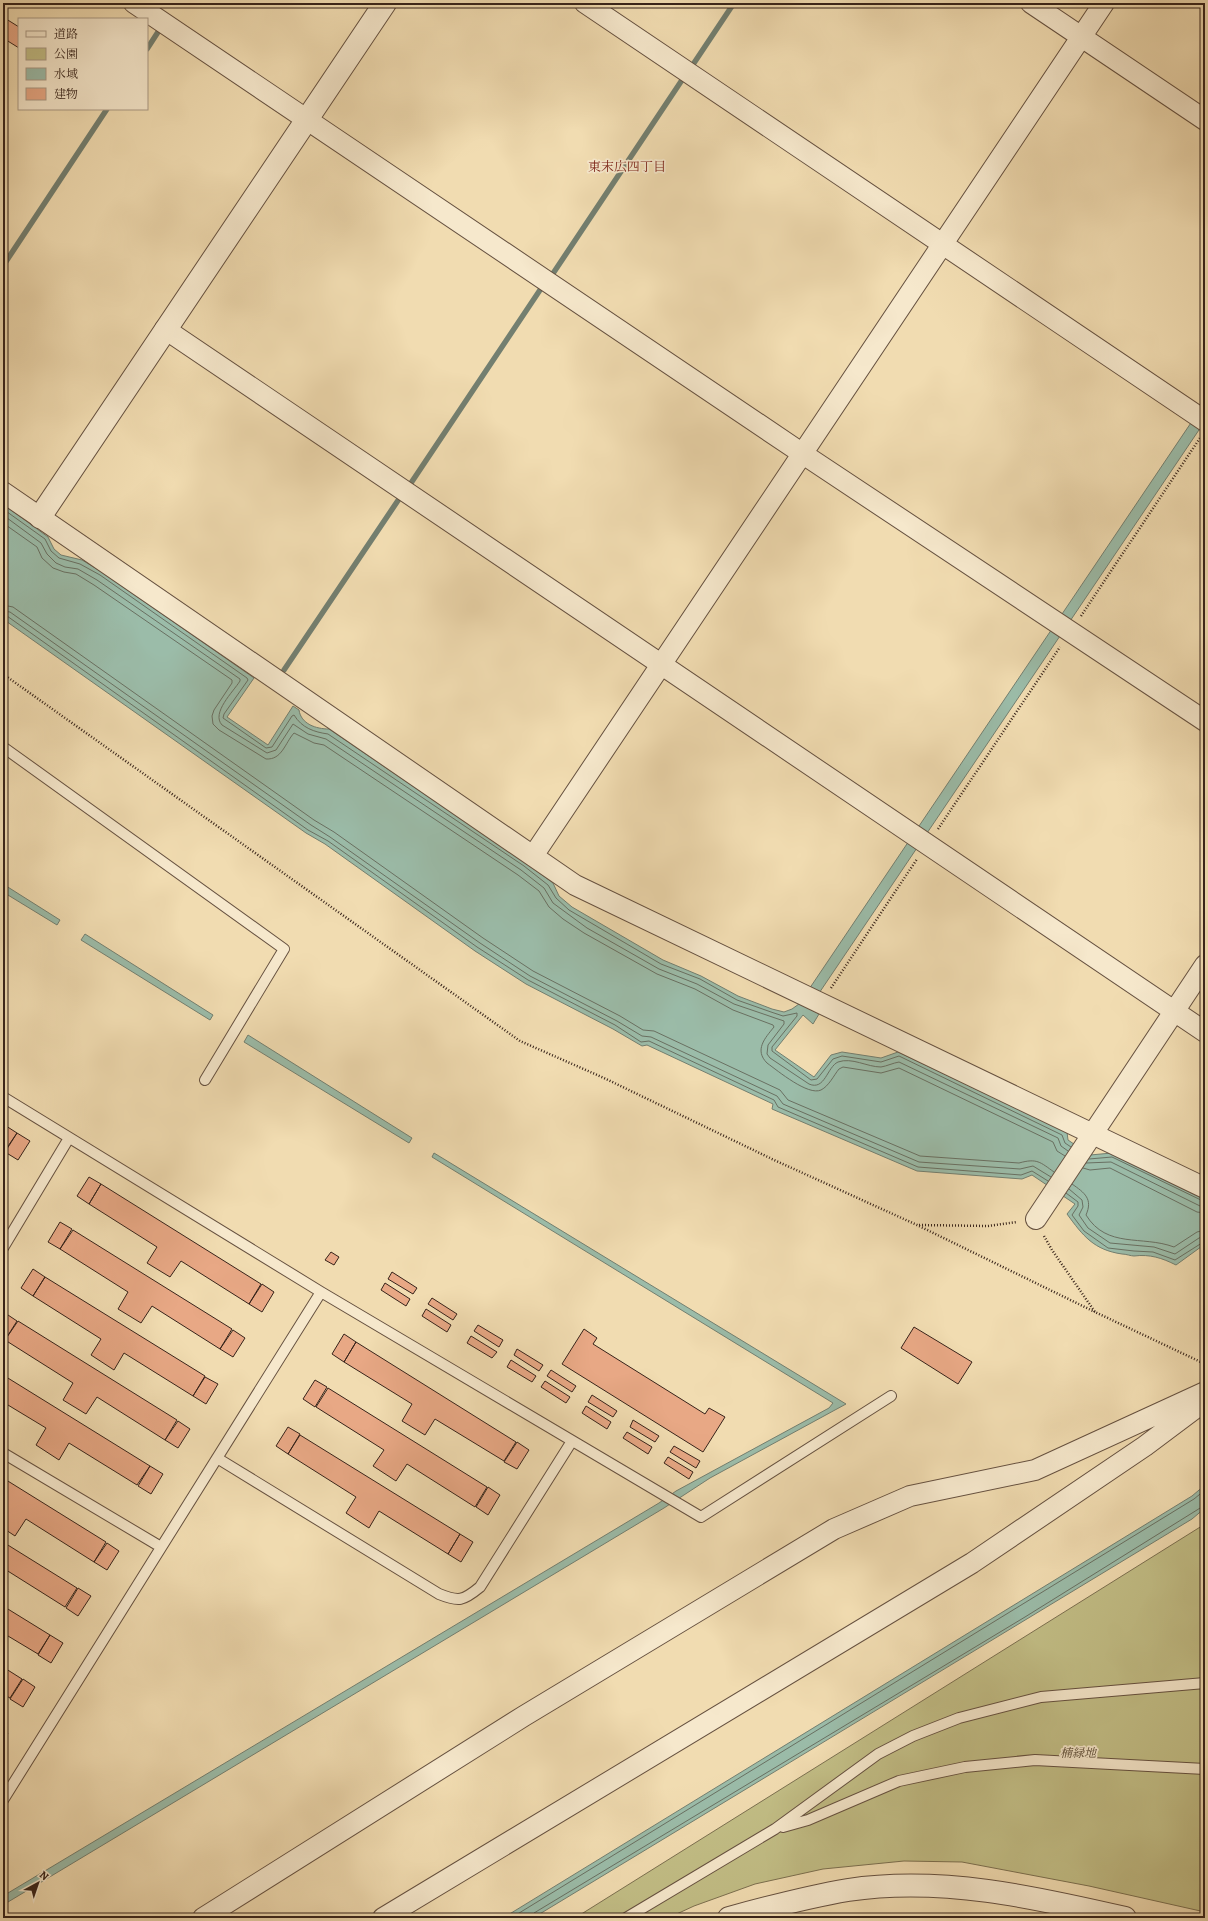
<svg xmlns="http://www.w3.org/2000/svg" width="1208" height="1921" font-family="Alegreya,'Noto Serif JP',serif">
	<rect width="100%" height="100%" fill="#f1dcb1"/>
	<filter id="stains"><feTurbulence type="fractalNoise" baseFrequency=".005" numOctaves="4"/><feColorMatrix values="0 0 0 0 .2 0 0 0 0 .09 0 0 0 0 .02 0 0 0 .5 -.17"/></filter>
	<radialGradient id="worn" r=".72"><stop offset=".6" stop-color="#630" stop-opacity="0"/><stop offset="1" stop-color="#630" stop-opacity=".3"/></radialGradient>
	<path fill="#c2be86" stroke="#7c7050" d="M 1205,1524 L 1205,1912 L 1089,1886 L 962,1862 L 904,1861 L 823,1869 L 755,1884 L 694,1906 L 668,1918 L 575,1918 Z"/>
	<path fill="#9bbca9" stroke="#737f70" d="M 1205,402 L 1205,421 L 809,1008 L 819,1014 L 813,1024 L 803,1015 L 775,1050 L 814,1077 L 831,1055 L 842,1052 L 881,1058 L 898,1052 L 1067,1132 L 1068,1140 L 1090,1155 L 1112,1153 L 1205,1199 L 1205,1244 L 1176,1265 C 1162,1258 1150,1254 1134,1256 C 1131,1256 1126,1254 1122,1254 C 1094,1250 1083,1236 1067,1214 L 1075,1204 L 1032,1175 L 1022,1179 L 917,1171 L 772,1109 L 773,1104 L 647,1045 L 642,1046 L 613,1029 L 526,984 L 475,951 L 325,844 L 306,833 L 3,619 L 3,504 L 48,537 L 54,549 L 61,555 L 82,560 L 102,572 L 254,678 L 227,717 L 268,745 L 293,706 L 299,710 C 301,724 316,729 329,729 L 526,863 L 553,883 L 559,896 L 572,907 L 663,960 L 701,976 L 738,996 L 772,1009 L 784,1012 L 792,1009 L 799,1004 Z
		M 3,884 L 60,920 L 57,925 L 3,892 Z
		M 85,934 L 213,1015 L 210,1020 L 81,940 Z
		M 248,1035 L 412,1138 L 409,1143 L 244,1042 Z
		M 434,1153 L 846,1404 L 710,1478 L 664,1508 L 3,1905 L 3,1896 L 659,1503 L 676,1491 L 829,1408 L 833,1403 L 432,1157 Z
		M 1205,1485 L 1205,1508 L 1192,1519 L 533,1918 L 503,1918 L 1192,1496 Z"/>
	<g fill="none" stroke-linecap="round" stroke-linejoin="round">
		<path stroke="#697062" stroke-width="1" d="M 3,509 L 45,539 L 51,551 L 59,558 L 80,564 L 100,575 L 247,678 L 248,680 L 224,714 L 223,718 L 266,748 L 272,747 L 292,716 L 294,715 C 302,728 314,732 328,734 L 524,866 L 548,885 L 556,898 L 569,910 L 661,964 L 700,979 L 737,1000 L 771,1012 L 783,1016 L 797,1013 L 797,1016 L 772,1047 L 772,1051 L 811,1080 L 817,1079 L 833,1059 L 842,1056 L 881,1062 L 899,1056 L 1062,1135 L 1065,1143 L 1071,1147
			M 3,515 L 41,543 L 47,554 L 56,563 L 65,567 L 78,569 L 97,580 L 240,679 L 240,681 C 233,692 211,713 222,725 L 267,753 L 276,750 L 293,724 L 308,734 L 326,739 L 521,870 L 544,888 L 553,903 L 587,928 L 659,969 L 697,984 L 734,1004 L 784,1021 L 784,1024 L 768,1045 L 767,1054 L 770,1058 L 809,1084 C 825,1091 827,1067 838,1062 C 852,1057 867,1067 881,1067 C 887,1066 893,1063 899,1062 L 1058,1138 L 1061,1146 L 1068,1151
			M 3,523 L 37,547 L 42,558 L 53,568 L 64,572 L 76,574 L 94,585 L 232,680 L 232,683 L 214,710 L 212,716 L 213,724 L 219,730 L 266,759 C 282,760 285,743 294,733 L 314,743 L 324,745 L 518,875 L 539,891 L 549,907 L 563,919 L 584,933 L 657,974 L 695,989 L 733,1010 L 773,1025 L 774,1027 C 765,1038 754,1050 767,1063 C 778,1071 808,1096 821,1090 C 829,1086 834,1075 839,1069 L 843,1067 L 881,1073 L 899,1068 L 1053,1142 L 1057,1151 L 1065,1156
			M 3,605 L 13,607 L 314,820 L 334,832 L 483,938 L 533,971 L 620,1016 L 643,1030 L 654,1031 L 780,1090 L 788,1100 L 920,1156 L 1019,1163 C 1037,1158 1040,1162 1054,1172
			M 3,611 L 10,612 L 311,825 L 330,837 L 480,943 L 530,976 L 617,1021 L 642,1036 L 651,1037 L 777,1096 L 783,1104 L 919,1162 L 1020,1169 L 1033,1166 L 1051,1177
			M 3,616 L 7,616 L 308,830 L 328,841 L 477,947 L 528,980 L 615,1025 L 641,1042 L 649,1041 L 774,1100 L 778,1107 L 918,1167 L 1021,1175 L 1032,1171 L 1048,1181
			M 1089,1159 L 1112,1157 L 1205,1202
			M 1086,1163 L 1111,1162 L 1200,1206 L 1205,1207
			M 1083,1168 L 1090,1170 L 1110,1168 L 1197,1212 L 1205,1213
			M 1072,1184 C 1085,1193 1093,1199 1086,1215 C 1107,1249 1142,1235 1174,1247 L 1197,1232 L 1205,1230
			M 1069,1189 L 1082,1200 L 1083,1207 L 1079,1215 L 1088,1228 L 1110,1243 L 1154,1247 L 1175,1254 L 1199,1238 L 1205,1236
			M 1066,1193 L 1078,1202 L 1078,1206 L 1072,1215 L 1084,1231 L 1108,1248 L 1134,1251 L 1153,1252 L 1175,1260 L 1205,1241
			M 511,1918 L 1194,1499 L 1205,1490
			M 532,1918 L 534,1913 L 1025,1617 L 1205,1505"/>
		<path stroke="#737f70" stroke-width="5.5" d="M 147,49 L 158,32
			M 694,63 L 734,3
			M 3,266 L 107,109
			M 552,275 L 682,80
			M 411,483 L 540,290
			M 284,670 L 401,496"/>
	</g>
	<path fill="#e8a885" stroke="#37231a" d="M 3,17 L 19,27 L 19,48 L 3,38 Z
		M 3,1124 L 17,1133 L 4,1152 L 3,1151 Z
		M 17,1133 L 30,1141 L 18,1160 L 5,1152 Z
		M 89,1177 L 101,1184 L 89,1204 L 77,1196 Z
		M 101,1184 L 261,1284 L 249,1304 L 181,1261 L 170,1277 L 147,1263 L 157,1247 L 89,1204 Z
		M 60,1222 L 72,1229 L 60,1249 L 48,1242 Z
		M 73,1230 L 232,1329 L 220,1349 L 152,1306 L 141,1323 L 118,1309 L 128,1292 L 60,1249 Z
		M 331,1252 L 339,1257 L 334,1265 L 325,1260 Z
		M 33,1269 L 45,1277 L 33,1296 L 21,1288 Z
		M 392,1272 L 417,1288 L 413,1294 L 388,1279 Z
		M 45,1277 L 205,1376 L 193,1396 L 124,1353 L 114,1370 L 91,1355 L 101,1339 L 33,1296 Z
		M 385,1283 L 410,1299 L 406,1306 L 381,1290 Z
		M 262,1284 L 274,1292 L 262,1312 L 249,1304 Z
		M 432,1298 L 457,1314 L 453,1320 L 428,1304 Z
		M 426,1309 L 451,1325 L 447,1332 L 422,1316 Z
		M 5,1313 L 17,1321 L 5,1340 L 3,1339 L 3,1316 Z
		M 18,1321 L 177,1420 L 165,1440 L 97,1397 L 86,1414 L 63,1400 L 73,1383 L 5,1340 Z
		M 478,1325 L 503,1340 L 499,1347 L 474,1331 Z
		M 914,1327 L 972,1362 L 958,1384 L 901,1348 Z
		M 584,1329 L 597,1338 L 593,1344 L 705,1414 L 709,1408 L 725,1417 L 703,1452 L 562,1364 Z
		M 233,1330 L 245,1338 L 233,1357 L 220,1349 Z
		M 344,1334 L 356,1342 L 344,1362 L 332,1354 Z
		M 471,1336 L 497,1352 L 492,1358 L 467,1343 Z
		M 356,1342 L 516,1442 L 504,1461 L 435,1419 L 425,1435 L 402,1421 L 412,1404 L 344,1362 Z
		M 517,1349 L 543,1365 L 539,1371 L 514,1355 Z
		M 511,1360 L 536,1376 L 532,1382 L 507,1367 Z
		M 551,1370 L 576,1386 L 572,1392 L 547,1376 Z
		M 3,1375 L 150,1466 L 137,1485 L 69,1443 L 59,1460 L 36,1445 L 46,1428 L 3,1402 Z
		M 205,1377 L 218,1384 L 206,1404 L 193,1396 Z
		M 315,1380 L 327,1387 L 315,1407 L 303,1399 Z
		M 545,1381 L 570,1397 L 566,1403 L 541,1387 Z
		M 328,1388 L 487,1487 L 475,1507 L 407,1464 L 396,1481 L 373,1466 L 384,1450 L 316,1407 Z
		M 592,1395 L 617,1411 L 613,1417 L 588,1402 Z
		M 586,1406 L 611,1422 L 607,1429 L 582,1413 Z
		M 633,1420 L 659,1436 L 655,1442 L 630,1427 Z
		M 178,1421 L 190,1429 L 178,1448 L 165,1440 Z
		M 288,1427 L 300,1434 L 288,1454 L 276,1446 Z
		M 627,1432 L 652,1447 L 648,1454 L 623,1438 Z
		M 300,1435 L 460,1534 L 448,1554 L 379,1511 L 369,1528 L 346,1513 L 356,1497 L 288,1454 Z
		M 517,1442 L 529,1450 L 517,1469 L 504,1462 Z
		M 674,1446 L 700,1461 L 696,1468 L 670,1452 Z
		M 668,1457 L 693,1472 L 689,1479 L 664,1463 Z
		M 150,1466 L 163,1474 L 151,1494 L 138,1486 Z
		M 3,1478 L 106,1542 L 94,1562 L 26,1519 L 15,1536 L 3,1528 Z
		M 488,1487 L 500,1495 L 488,1515 L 476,1507 Z
		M 460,1534 L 473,1542 L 461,1562 L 448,1554 Z
		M 3,1542 L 77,1588 L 65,1607 L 3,1568 Z
		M 107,1543 L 119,1551 L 107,1570 L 94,1562 Z
		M 78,1588 L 91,1596 L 78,1616 L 66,1608 Z
		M 3,1606 L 50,1635 L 38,1654 L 3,1633 Z
		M 50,1635 L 63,1643 L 51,1663 L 38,1655 Z
		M 3,1667 L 22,1679 L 10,1698 L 3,1694 Z
		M 23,1679 L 35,1687 L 23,1707 L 10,1699 Z
		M 3,1730 L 8,1733 L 3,1740 Z"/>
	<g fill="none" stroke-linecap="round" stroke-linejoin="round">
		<defs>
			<path id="service" d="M 3,747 L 284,949 L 205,1080
				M 3,1097 L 321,1292 L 701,1517 L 891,1396
				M 3,1248 L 69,1138
				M 3,1453 L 161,1547
				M 217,1458 L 439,1594 C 459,1602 463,1601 480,1587 L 572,1441
				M 3,1800 L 321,1292
				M 783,1827 L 808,1820 L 899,1781 L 965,1767 L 1035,1760 L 1205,1769
				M 626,1918 L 775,1829 L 878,1754 L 913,1736 L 959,1718 L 1041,1697 L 1205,1683"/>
			<path id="minor" d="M 134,3 L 803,454 L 1205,721
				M 585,3 L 1205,421
				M 1031,3 L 1205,120
				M 165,329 L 1205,1032
				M 3,492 L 575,885 L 1205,1188
				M 533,856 L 1104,3
				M 1036,1219 L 1205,965
				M 203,1918 L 524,1716 L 834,1529 L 910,1496 L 1035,1470 L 1205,1392
				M 383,1918 L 972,1563 L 1145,1446 L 1205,1401"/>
			<path id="tertiary" d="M 40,517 L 385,3
				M 729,1918 C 769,1907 807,1897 848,1890 C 941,1876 1034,1897 1125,1918"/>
		</defs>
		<use href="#service" stroke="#665140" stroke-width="12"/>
		<use href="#minor" stroke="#665140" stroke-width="22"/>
		<use href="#tertiary" stroke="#665140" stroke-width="24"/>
		<path stroke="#37231a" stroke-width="2.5" stroke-dasharray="1 2" stroke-linecap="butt" d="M 1081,616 L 1200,438
			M 3,674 L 520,1041 L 604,1078 L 772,1159 L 917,1225 L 1095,1312
			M 938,829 L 1060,647
			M 831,988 L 917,859
			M 919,1225 L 988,1226 L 1017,1222
			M 1044,1236 L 1052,1250 L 1095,1312 L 1205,1364"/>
		<use href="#service" stroke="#f6e8cc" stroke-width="10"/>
		<use href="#minor" stroke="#f6e8cc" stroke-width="20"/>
		<use href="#tertiary" stroke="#f6e8cc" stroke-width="22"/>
	</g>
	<g text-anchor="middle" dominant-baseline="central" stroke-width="3.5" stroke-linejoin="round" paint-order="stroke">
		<g font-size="12" font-style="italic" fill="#5a4a35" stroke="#f6e8cc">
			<text x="1078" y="1753">楠緑地</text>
		</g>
		<g font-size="13" fill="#7a1f14" stroke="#f6e8cc">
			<text x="627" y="166">東末広四丁目</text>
		</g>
	</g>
	<rect width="1208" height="1921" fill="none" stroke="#f1dcb1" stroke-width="16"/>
	<rect x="4" y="4" width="1200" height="1913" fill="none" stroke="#37231a" stroke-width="2"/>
	<rect x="8" y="8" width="1192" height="1905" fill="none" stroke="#37231a"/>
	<rect x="18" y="18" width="130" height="92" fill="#f6e8cc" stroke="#aa9985"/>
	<rect x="26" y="31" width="20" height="6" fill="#f6e8cc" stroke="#aa9985"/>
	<text x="54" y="38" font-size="12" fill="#37231a">道路</text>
	<rect x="26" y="48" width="20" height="12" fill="#c2be86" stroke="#aa9985"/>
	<text x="54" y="58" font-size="12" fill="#37231a">公園</text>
	<rect x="26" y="68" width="20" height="12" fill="#9bbca9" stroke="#aa9985"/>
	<text x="54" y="78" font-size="12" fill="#37231a">水域</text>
	<rect x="26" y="88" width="20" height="12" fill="#e8a885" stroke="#aa9985"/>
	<text x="54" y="98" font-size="12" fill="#37231a">建物</text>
	<g transform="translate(38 1883) rotate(40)" stroke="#f6e8cc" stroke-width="3" paint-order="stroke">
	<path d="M0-3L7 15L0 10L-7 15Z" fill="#37231a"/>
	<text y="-6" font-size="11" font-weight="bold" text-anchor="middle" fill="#37231a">N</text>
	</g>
	<rect width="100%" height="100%" filter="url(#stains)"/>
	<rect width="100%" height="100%" fill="url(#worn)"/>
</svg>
